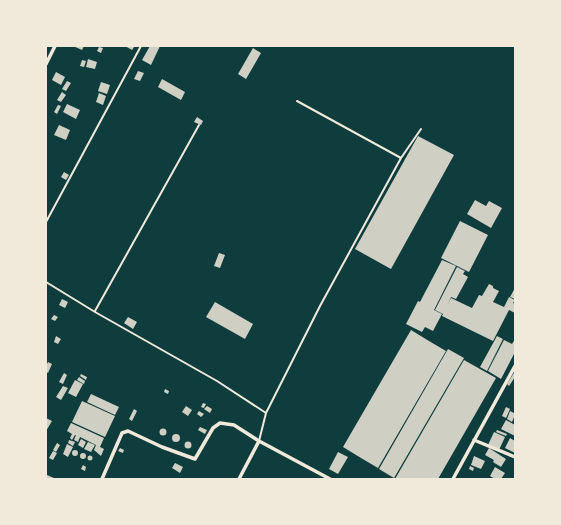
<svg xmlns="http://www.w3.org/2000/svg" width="561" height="525" font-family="Merriweather,serif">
	<rect width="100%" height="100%" fill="#0f3d3e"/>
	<path fill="#cfcfc3" d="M 73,46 L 84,46 L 82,50 Z
		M 125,46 L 133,46 L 134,47 L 132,50 Z
		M 150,46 L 160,46 L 151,65 L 142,60 Z
		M 99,47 L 103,48 L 101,53 L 97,51 Z
		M 253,48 L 261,53 L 246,79 L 238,74 Z
		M 88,59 L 97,62 L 95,69 L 86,67 Z
		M 82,60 L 86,61 L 84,67 L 80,66 Z
		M 138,71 L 144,73 L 140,81 L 134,79 Z
		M 56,72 L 65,77 L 61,85 L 52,80 Z
		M 162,79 L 185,92 L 181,100 L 158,87 Z
		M 67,81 L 71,83 L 66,91 L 62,89 Z
		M 101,82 L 110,85 L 107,94 L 98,91 Z
		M 62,92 L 66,95 L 61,102 L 57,100 Z
		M 99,93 L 106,96 L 103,105 L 96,102 Z
		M 67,104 L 80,110 L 76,119 L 63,112 Z
		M 58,105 L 61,106 L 57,114 L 54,112 Z
		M 197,117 L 203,121 L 201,125 L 194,122 Z
		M 59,125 L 70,130 L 66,140 L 54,135 Z
		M 418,136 L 454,155 L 391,269 L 355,249 Z
		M 64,172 L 69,175 L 66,180 L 61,177 Z
		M 475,200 L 486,206 L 489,201 L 502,208 L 491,228 L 467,214 Z
		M 460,221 L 488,235 L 469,272 L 441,258 Z
		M 219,253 L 225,255 L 220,268 L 214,266 Z
		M 442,260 L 456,266 L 434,310 L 442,314 L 433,331 L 425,327 L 422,332 L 406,324 L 418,301 L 420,302 Z
		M 457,267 L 465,271 L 463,274 L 468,277 L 456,299 L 451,297 L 448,304 L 451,298 L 472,308 L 479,295 L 482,296 L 489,284 L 493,286 L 493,288 L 499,291 L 493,302 L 504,307 L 509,297 L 515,300 L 513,303 L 515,304 L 515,313 L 509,310 L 493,341 L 442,316 L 443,314 L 435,310 Z
		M 515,288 L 515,299 L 510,297 Z
		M 62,299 L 68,302 L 65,308 L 59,305 Z
		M 215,302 L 253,324 L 245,339 L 206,317 Z
		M 54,315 L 58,317 L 55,321 L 51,319 Z
		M 128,317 L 137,322 L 133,329 L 124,323 Z
		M 411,330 L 429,341 L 361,458 L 343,447 Z
		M 56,336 L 61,339 L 58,344 L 54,342 Z
		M 497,336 L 503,339 L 487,371 L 480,367 Z
		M 515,339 L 515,352 L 501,379 L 488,371 L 504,340 L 512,344 Z
		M 429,341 L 446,351 L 378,468 L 361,458 Z
		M 448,349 L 464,358 L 394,478 L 379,469 Z
		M 464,360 L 496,378 L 438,479 L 395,479 Z
		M 48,362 L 52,364 L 48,373 L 46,372 L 46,366 Z
		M 515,371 L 515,377 L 509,386 L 507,384 Z
		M 64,373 L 67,375 L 63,384 L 59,382 Z
		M 81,374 L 87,377 L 86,380 L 80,376 Z
		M 79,377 L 85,381 L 84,384 L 77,380 Z
		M 75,380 L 83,384 L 76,397 L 68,393 Z
		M 63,386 L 68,388 L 61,400 L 56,397 Z
		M 165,389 L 169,391 L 168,394 L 164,392 Z
		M 91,394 L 119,407 L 115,415 L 87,402 Z
		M 82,401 L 115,416 L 105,437 L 72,422 Z
		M 203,403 L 206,404 L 204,408 L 201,407 Z
		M 186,406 L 192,410 L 188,416 L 182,412 Z
		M 207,406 L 212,409 L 210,413 L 204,409 Z
		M 506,407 L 510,409 L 506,418 L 502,416 Z
		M 134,409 L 137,411 L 132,421 L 129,419 Z
		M 199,411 L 204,414 L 201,417 L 197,414 Z
		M 510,411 L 514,413 L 514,415 L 515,415 L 512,422 L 507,419 Z
		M 46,418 L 52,421 L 46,431 Z
		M 506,420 L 515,425 L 515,436 L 501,429 Z
		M 71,423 L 104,438 L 100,447 L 80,437 L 78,442 L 74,440 L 76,435 L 75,435 L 72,440 L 70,438 L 72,434 L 67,431 Z
		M 200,427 L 207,430 L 205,434 L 198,430 Z
		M159.5 432a3.5 3.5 0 1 1 7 0a3.5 3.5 0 1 1-7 0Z
		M 497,430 L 507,434 L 506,436 L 496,432 Z
		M 494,432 L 505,437 L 499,450 L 488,445 Z
		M172 438a4 4 0 1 1 8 0a4 4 0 1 1-8 0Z
		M 510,438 L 515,441 L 515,453 L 505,448 Z
		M 81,439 L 86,442 L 83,448 L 78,445 Z
		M 69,440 L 75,442 L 73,446 L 68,443 Z
		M184.5 445a3.5 3.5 0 1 1 7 0a3.5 3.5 0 1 1-7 0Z
		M 88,442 L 95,445 L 91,452 L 84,449 Z
		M 57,443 L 60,445 L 56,452 L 53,450 Z
		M 67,444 L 73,447 L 68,457 L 63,454 Z
		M 96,445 L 104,449 L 101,456 L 94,450 Z
		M 120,448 L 124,450 L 123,453 L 118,451 Z
		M 489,448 L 506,459 L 501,467 L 493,462 L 494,460 L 485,455 Z
		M72 453a3 3 0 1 1 6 0a3 3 0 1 1-6 0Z
		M 53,451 L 57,453 L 53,460 L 49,458 Z
		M 338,452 L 348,457 L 338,474 L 329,469 Z
		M80 456a3 3 0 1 1 6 0a3 3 0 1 1-6 0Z
		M87.5 458a2.5 2.5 0 1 1 5 0a2.5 2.5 0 1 1-5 0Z
		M 474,456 L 485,461 L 481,469 L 471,465 Z
		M 175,463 L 183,467 L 180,473 L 172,468 Z
		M 83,465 L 86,467 L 85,471 L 81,469 Z
		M 470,466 L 474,468 L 473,471 L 469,469 Z
		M 495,467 L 505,473 L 501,479 L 495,479 L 490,476 Z
		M 47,475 L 54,478 L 54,479 L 46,479 Z"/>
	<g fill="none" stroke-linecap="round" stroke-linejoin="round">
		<path stroke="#f1e9da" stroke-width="2" d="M 297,101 L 401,158
			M 46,222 L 141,46
			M 46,282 L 95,312 L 217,381 L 266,413
			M 95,311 L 199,125
			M 259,441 L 266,413 L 320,306 L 401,158 L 421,129"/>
		<path stroke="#f1e9da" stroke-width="3.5" d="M 46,64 L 55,46
			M 474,440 L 515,457
			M 102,479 L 122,433 L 128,431 L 162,447 L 195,459 L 213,428 L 220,423 L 234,425 L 259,441
			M 239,479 L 259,441 L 330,479
			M 453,479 L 515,366"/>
	</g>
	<rect width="561" height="525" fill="none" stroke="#f1e9da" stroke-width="94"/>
</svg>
